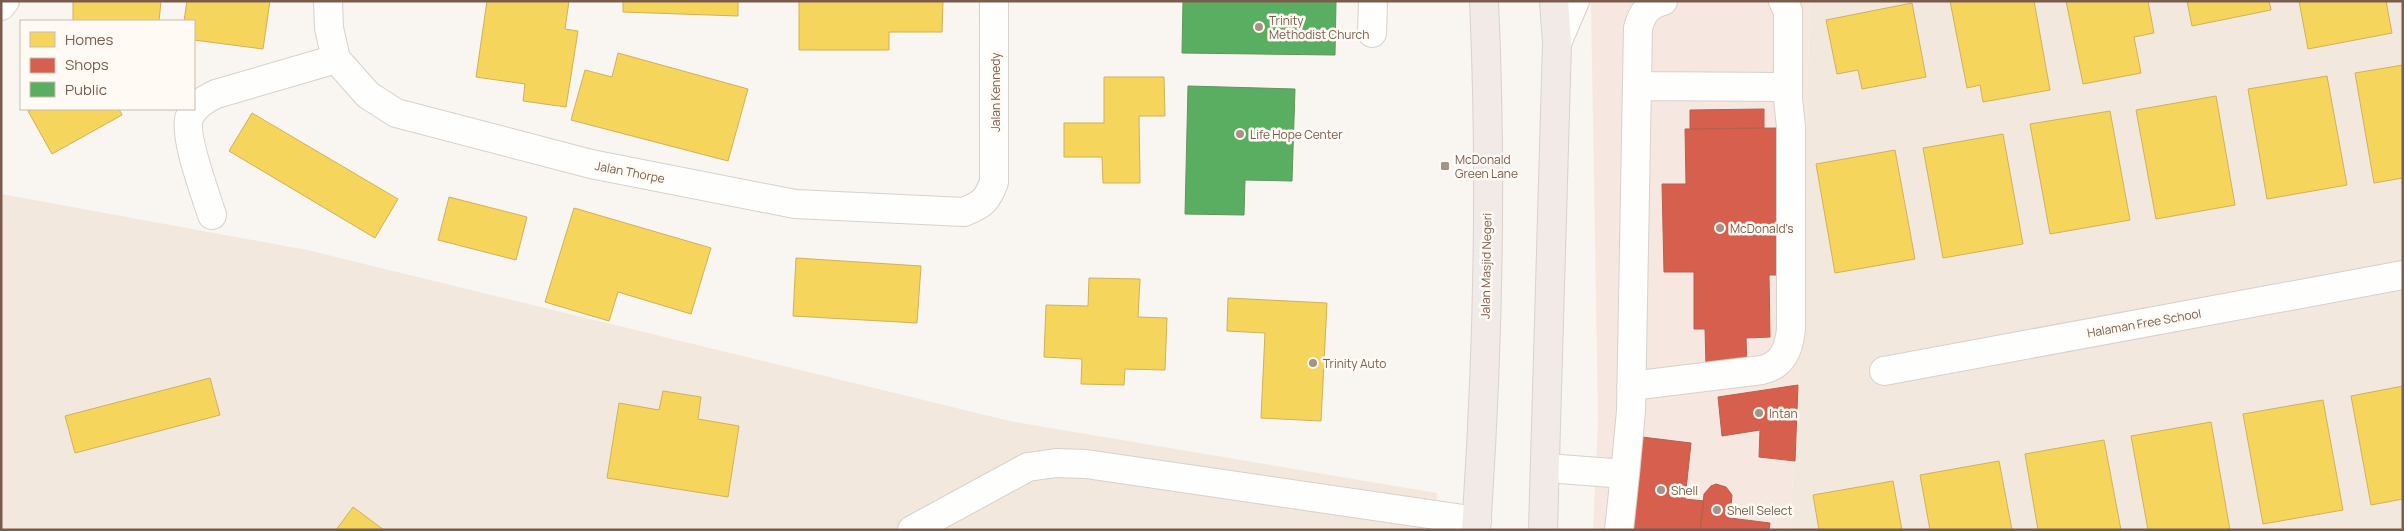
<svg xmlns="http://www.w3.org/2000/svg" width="2404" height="531" font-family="Manrope,sans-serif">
	<rect width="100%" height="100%" fill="#f9f5f0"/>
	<path fill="#f2e8de" d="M 1810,1 L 2403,1 L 2403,530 L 1790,530 L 1798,385 Z
		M 1,194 L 307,250 L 1014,422 L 1437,493 L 1433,530 L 1,530 Z"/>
	<path fill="#f6e8e1" d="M 1591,1 L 1810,1 L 1798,385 L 1790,530 L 1593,530 L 1598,420 Z"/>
	<path fill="#f6d55c" stroke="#d1b158" d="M 73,1 L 161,1 L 159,21 L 73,21 Z
		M 187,1 L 270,1 L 263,49 L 194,40 L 194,21 L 184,21 Z
		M 487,1 L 569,1 L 565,29 L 578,31 L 566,107 L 523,101 L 525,84 L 476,77 Z
		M 623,1 L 738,1 L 738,16 L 623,12 Z
		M 799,1 L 943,1 L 942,32 L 889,32 L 889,50 L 799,50 Z
		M 1950,1 L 2034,1 L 2050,90 L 1983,102 L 1980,85 L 1967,88 Z
		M 2066,1 L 2148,1 L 2154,33 L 2134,37 L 2141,73 L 2083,84 Z
		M 2187,1 L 2269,1 L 2271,10 L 2192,26 Z
		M 2299,1 L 2386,1 L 2392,33 L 2308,49 Z
		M 1912,3 L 1926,77 L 1862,89 L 1858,70 L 1837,74 L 1826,20 Z
		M 618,53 L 748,89 L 728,161 L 571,120 L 585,70 L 612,77 Z
		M 2403,65 L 2403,178 L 2374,183 L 2355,73 Z
		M 2327,76 L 2347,185 L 2267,199 L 2248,89 Z
		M 1104,77 L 1164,77 L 1165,116 L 1139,116 L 1140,183 L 1103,183 L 1102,157 L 1064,157 L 1064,123 L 1104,123 Z
		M 2216,96 L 2235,205 L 2156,219 L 2136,110 Z
		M 33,109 L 119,109 L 122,115 L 52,154 L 28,111 Z
		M 2110,111 L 2130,220 L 2050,234 L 2030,124 Z
		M 252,113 L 398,199 L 375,238 L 229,151 Z
		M 2003,134 L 2023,244 L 1943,258 L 1923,148 Z
		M 1895,150 L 1915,259 L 1835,273 L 1816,164 Z
		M 449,197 L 527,217 L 516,260 L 438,240 Z
		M 574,208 L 711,248 L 691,314 L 618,292 L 609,321 L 545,302 Z
		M 796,258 L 921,266 L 917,323 L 793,316 Z
		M 1089,278 L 1140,279 L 1138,317 L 1167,318 L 1165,370 L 1125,369 L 1124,385 L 1081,384 L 1082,359 L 1044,357 L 1046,305 L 1088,306 Z
		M 1228,298 L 1327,303 L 1321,421 L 1261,418 L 1265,333 L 1227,331 Z
		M 210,378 L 220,415 L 75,453 L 65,416 Z
		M 2403,386 L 2403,499 L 2371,505 L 2351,396 Z
		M 663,391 L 701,397 L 698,419 L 739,426 L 728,497 L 607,478 L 619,403 L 659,410 Z
		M 2323,400 L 2343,510 L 2263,524 L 2243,414 Z
		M 2211,422 L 2230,530 L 2148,530 L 2131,436 Z
		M 2104,440 L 2121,530 L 2038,530 L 2025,454 Z
		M 1999,461 L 2012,530 L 1930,530 L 1920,475 Z
		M 1893,481 L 1902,530 L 1819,530 L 1813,495 Z
		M 353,507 L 384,530 L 336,530 Z"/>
	<path fill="#d6604d" stroke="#ba5f4d" d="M 1764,109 L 1764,128 L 1690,129 L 1690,110 Z
		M 1777,128 L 1778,275 L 1769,275 L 1770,337 L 1746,338 L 1747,366 L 1706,366 L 1705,329 L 1694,329 L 1694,272 L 1664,272 L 1662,184 L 1686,184 L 1685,129 Z
		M 1798,385 L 1795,461 L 1759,457 L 1760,430 L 1722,436 L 1718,397 Z
		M 1642,437 L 1691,443 L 1685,499 L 1704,501 L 1700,530 L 1631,530 Z
		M 1716,484 L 1726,487 L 1732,495 L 1730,518 L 1770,523 L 1769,530 L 1700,530 L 1704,494 L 1711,486 Z"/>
	<path fill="#5aae61" stroke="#64955b" d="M 1183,1 L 1336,1 L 1335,55 L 1182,53 Z
		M 1188,86 L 1295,89 L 1292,181 L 1245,180 L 1244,215 L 1185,214 Z"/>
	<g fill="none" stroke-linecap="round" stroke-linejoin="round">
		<defs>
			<path id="minor" d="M 328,1 L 329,28 L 336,59 L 368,95 L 396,113 L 591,164 L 795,204 L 964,212 C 983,204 987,201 994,182 L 994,1
				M 1,6 L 5,1
				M 1372,33 L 1373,1
				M 1557,43 L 1575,1
				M 1637,86 L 1788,87
				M 212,215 C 206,196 182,132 190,116 C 195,105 205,99 216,94 L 336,59
				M 1884,371 L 2403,275
				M 1631,386 L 1762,370 C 1783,365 1789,349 1791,329 L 1791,127 L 1788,99 L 1788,11 L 1783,1
				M 1547,468 L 1625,474 L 1631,411 L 1638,28 C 1642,13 1648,5 1663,1
				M 912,530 L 1028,467 L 1056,463 L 1086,464 L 1477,521
				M 1619,530 L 1625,474"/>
			<path id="highway" d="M 1476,530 C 1488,354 1492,177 1484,1
				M 1543,530 L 1557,43 L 1554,1"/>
		</defs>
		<use href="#minor" stroke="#d7d1cb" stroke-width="30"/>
		<use href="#highway" stroke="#dad1cc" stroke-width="30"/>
		<use href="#minor" stroke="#fefefd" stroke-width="28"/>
		<use href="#highway" stroke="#f2eae7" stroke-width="28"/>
	</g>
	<g fill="#a69286" stroke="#fffaf3" stroke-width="2">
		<circle cx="1259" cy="27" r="5"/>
		<circle cx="1240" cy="134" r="5"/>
		<rect x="1440" y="161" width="10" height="10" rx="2.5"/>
		<circle cx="1720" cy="228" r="5"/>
		<circle cx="1313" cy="363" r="5"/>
		<circle cx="1759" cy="413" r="5"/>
		<circle cx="1661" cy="490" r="5"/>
		<circle cx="1717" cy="510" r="5"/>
	</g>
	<g text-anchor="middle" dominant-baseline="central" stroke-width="5" stroke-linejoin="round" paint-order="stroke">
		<g font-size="12" fill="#7a5c4d" stroke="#fffaf3" text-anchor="start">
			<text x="1269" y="20">Trinity<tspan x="1269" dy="14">Methodist Church</tspan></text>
			<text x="1250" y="134">Life Hope Center</text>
			<text x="1455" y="159">McDonald<tspan x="1455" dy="14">Green Lane</tspan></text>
			<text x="1730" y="228">McDonald's</text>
			<text x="1323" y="363">Trinity Auto</text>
			<text x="1769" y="413">Intan</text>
			<text x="1671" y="490">Shell</text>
			<text x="1727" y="510">Shell Select</text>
		</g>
		<g font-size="12" fill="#7a5c4d" stroke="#fffaf3">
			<text transform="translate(995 92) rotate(-90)">Jalan Kennedy</text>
			<text transform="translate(630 172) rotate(11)">Jalan Thorpe</text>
			<text transform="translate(1486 266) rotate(-89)">Jalan Masjid Negeri</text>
			<text transform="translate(2144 323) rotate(-10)">Halaman Free School</text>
		</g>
	</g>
	<rect width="2404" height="531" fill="none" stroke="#7a5c4d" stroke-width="5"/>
	<rect x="20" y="20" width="175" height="90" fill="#fffaf3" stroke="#cabbb1"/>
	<rect x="30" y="32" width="25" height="15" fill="#f6d55c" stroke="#cabbb1"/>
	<text x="65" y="45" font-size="15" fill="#7a5c4d">Homes</text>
	<rect x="30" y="58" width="25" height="15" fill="#d6604d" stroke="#cabbb1"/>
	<text x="65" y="70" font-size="15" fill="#7a5c4d">Shops</text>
	<rect x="30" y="82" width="25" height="15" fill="#5aae61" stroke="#cabbb1"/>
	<text x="65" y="95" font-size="15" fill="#7a5c4d">Public</text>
</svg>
